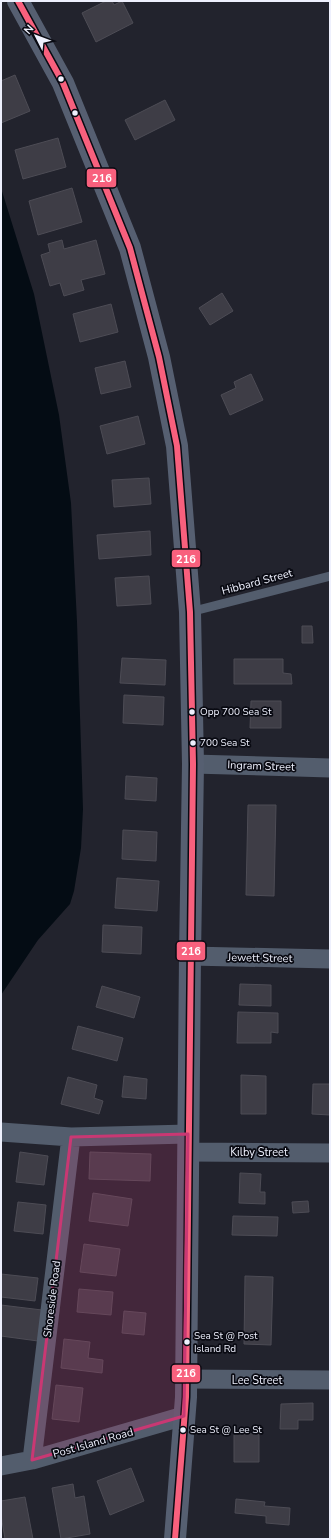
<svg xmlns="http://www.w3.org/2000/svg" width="331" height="1540" font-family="'Nunito Sans',sans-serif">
	<rect width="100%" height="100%" fill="#22232d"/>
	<path fill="#040c14" d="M 1,188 L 34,294 L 59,415 L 71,503 L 77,622 L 83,809 L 81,848 L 74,891 L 70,904 L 38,940 L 1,995 Z"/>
	<path fill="#3e3d46" stroke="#4d4c55" d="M 106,1 L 112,1 L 114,5 L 122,1 L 133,23 L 96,42 L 82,13 Z
		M 15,75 L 30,111 L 1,123 L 1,81 Z
		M 165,100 L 175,120 L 135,140 L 125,120 Z
		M 58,138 L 66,167 L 23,179 L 15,150 Z
		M 72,188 L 82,222 L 38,235 L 29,201 Z
		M 62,240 L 64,249 L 96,240 L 105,274 L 81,280 L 84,290 L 64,296 L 60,283 L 50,286 L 41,255 L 50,252 L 48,244 Z
		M 222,293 L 233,311 L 210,325 L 199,308 Z
		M 111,304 L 118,332 L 80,342 L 73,314 Z
		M 125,361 L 131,387 L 101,394 L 95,368 Z
		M 251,374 L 263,400 L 230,415 L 221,395 L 236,388 L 234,382 Z
		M 138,416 L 145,444 L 107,454 L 100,426 Z
		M 149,478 L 151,504 L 114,507 L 112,480 Z
		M 150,531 L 151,555 L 99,559 L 97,535 Z
		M 149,576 L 151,604 L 117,606 L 115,578 Z
		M 302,626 L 312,626 L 313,643 L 302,643 Z
		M 122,658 L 166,660 L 165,685 L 120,683 Z
		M 234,659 L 283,659 L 283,673 L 291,674 L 292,684 L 234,684 Z
		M 124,695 L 164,697 L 163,725 L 123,723 Z
		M 251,701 L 281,701 L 281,728 L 250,728 Z
		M 126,776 L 157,778 L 156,801 L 125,799 Z
		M 248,805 L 276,805 L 274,896 L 246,895 Z
		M 123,830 L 157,832 L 156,861 L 122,859 Z
		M 117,878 L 159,881 L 157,911 L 115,908 Z
		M 103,925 L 142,927 L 141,954 L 102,952 Z
		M 240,984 L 271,985 L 271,1006 L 239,1005 Z
		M 102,986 L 140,997 L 134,1018 L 96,1007 Z
		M 238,1012 L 278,1013 L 278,1033 L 271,1032 L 271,1043 L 237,1043 Z
		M 78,1026 L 123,1038 L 117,1061 L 72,1049 Z
		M 241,1075 L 266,1076 L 266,1114 L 241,1114 Z
		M 124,1076 L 147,1079 L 146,1099 L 122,1097 Z
		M 68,1077 L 97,1085 L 94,1098 L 103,1101 L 99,1114 L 61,1104 Z
		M 313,1084 L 330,1084 L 330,1115 L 312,1114 Z
		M 20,1152 L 48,1156 L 44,1185 L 16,1182 Z
		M 90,1152 L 151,1154 L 150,1181 L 89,1179 Z
		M 240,1173 L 261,1174 L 260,1192 L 265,1192 L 265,1204 L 239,1203 Z
		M 93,1193 L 132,1199 L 128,1226 L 89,1221 Z
		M 308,1201 L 309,1212 L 293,1213 L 292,1202 Z
		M 18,1202 L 46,1205 L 43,1234 L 14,1231 Z
		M 233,1216 L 278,1217 L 277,1236 L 232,1235 Z
		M 84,1244 L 120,1249 L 116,1276 L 80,1272 Z
		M 1,1274 L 38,1278 L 35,1301 L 1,1297 Z
		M 245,1276 L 273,1277 L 271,1345 L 244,1344 Z
		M 79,1289 L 113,1292 L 111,1315 L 77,1312 Z
		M 1,1305 L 42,1310 L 38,1341 L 1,1336 Z
		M 124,1311 L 146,1313 L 144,1335 L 122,1333 Z
		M 64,1339 L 90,1342 L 88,1358 L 103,1360 L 102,1373 L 61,1368 Z
		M 56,1385 L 83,1388 L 79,1422 L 52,1419 Z
		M 313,1403 L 313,1420 L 298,1420 L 298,1429 L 280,1429 L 281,1404 Z
		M 234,1433 L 259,1433 L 259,1462 L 234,1462 Z
		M 131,1468 L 144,1501 L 110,1515 L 97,1481 Z
		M 73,1484 L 75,1498 L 84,1496 L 90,1534 L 61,1539 L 52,1488 Z
		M 25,1497 L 33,1539 L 5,1539 L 1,1515 L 1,1501 Z
		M 236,1499 L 265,1502 L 264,1506 L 290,1508 L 289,1525 L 266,1523 L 266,1516 L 235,1513 Z"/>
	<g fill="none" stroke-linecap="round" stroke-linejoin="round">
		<path stroke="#535d6d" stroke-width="9" d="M 190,612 L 330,576"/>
		<path stroke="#535d6d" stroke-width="19" d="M 193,764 L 330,768
			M 190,956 L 330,959
			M 1,1132 L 71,1137
			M 188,1152 L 330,1153
			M 185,1379 L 330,1380
			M 32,1460 L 71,1137 L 188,1134
			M 1,1466 L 32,1460 L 184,1416"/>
		<path stroke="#565f71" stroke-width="22" d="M 18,1 L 63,83 L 130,248 L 159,357 L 177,446 L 190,612 L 193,764 L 190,956 L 186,1397 L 175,1539"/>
		<defs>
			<path id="bus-1" d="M 18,1 L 63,83 L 130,248 L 159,357 L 177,446 L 190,612 L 193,764 L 186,1397 L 175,1539"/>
		</defs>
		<use href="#bus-1" stroke="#090a12" stroke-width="9"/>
		<use href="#bus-1" stroke="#f8607d" stroke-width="6"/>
	</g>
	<path fill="#c93873" fill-opacity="0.2" stroke="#c93873" stroke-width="3" stroke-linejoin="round" d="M 188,1134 L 184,1416 L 32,1460 L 71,1137 Z"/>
	<g fill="#eef0fd" stroke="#090a12" stroke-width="1.5">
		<circle cx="61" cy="79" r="3.5"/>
		<circle cx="75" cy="113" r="3.5"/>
		<circle cx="192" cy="712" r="3.5"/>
		<circle cx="193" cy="743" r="3.5"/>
		<circle cx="187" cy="1342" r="3.5"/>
		<circle cx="183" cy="1430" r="3.5"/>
	</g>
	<g text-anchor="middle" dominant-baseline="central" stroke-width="3.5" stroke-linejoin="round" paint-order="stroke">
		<g font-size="10" fill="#eef0fd" stroke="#090a12" text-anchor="start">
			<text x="200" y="712">Opp 700 Sea St</text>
			<text x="200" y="743">700 Sea St</text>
			<text x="194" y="1336">Sea St @ Post<tspan x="194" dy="13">Island Rd</tspan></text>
			<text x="190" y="1430">Sea St @ Lee St</text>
		</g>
		<g font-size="11" fill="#eef0fd" stroke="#090a12">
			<text transform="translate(257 582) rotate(-15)">Hibbard Street</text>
			<text transform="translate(261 766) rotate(2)">Ingram Street</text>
			<text transform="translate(260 958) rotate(1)">Jewett Street</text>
			<text x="259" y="1152">Kilby Street</text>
			<text transform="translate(52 1299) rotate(-83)">Shoreside Road</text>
			<text x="257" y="1380">Lee Street</text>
			<text transform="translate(93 1443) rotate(-16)">Post Island Road</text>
		</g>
	</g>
	<g stroke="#090a12" stroke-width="1.5">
		<rect x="86" y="168" width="31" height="20" rx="4" fill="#f8607d"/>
		<rect x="171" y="549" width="30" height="19" rx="4" fill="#f8607d"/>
		<rect x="176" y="941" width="30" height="20" rx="4" fill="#f8607d"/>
		<rect x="171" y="1364" width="30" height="19" rx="4" fill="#f8607d"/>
	</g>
	<g font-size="11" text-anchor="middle" font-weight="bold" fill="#fff">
		<text x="102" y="182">216</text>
		<text x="186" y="563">216</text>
		<text x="191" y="955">216</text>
		<text x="186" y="1377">216</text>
	</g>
	<rect width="331" height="1540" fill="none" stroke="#eef0fd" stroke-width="4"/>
	<g transform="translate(36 36) rotate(312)" stroke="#090a12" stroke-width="3" paint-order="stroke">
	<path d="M0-3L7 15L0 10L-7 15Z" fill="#eef0fd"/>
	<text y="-6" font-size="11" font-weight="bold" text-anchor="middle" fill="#eef0fd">N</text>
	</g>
</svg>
